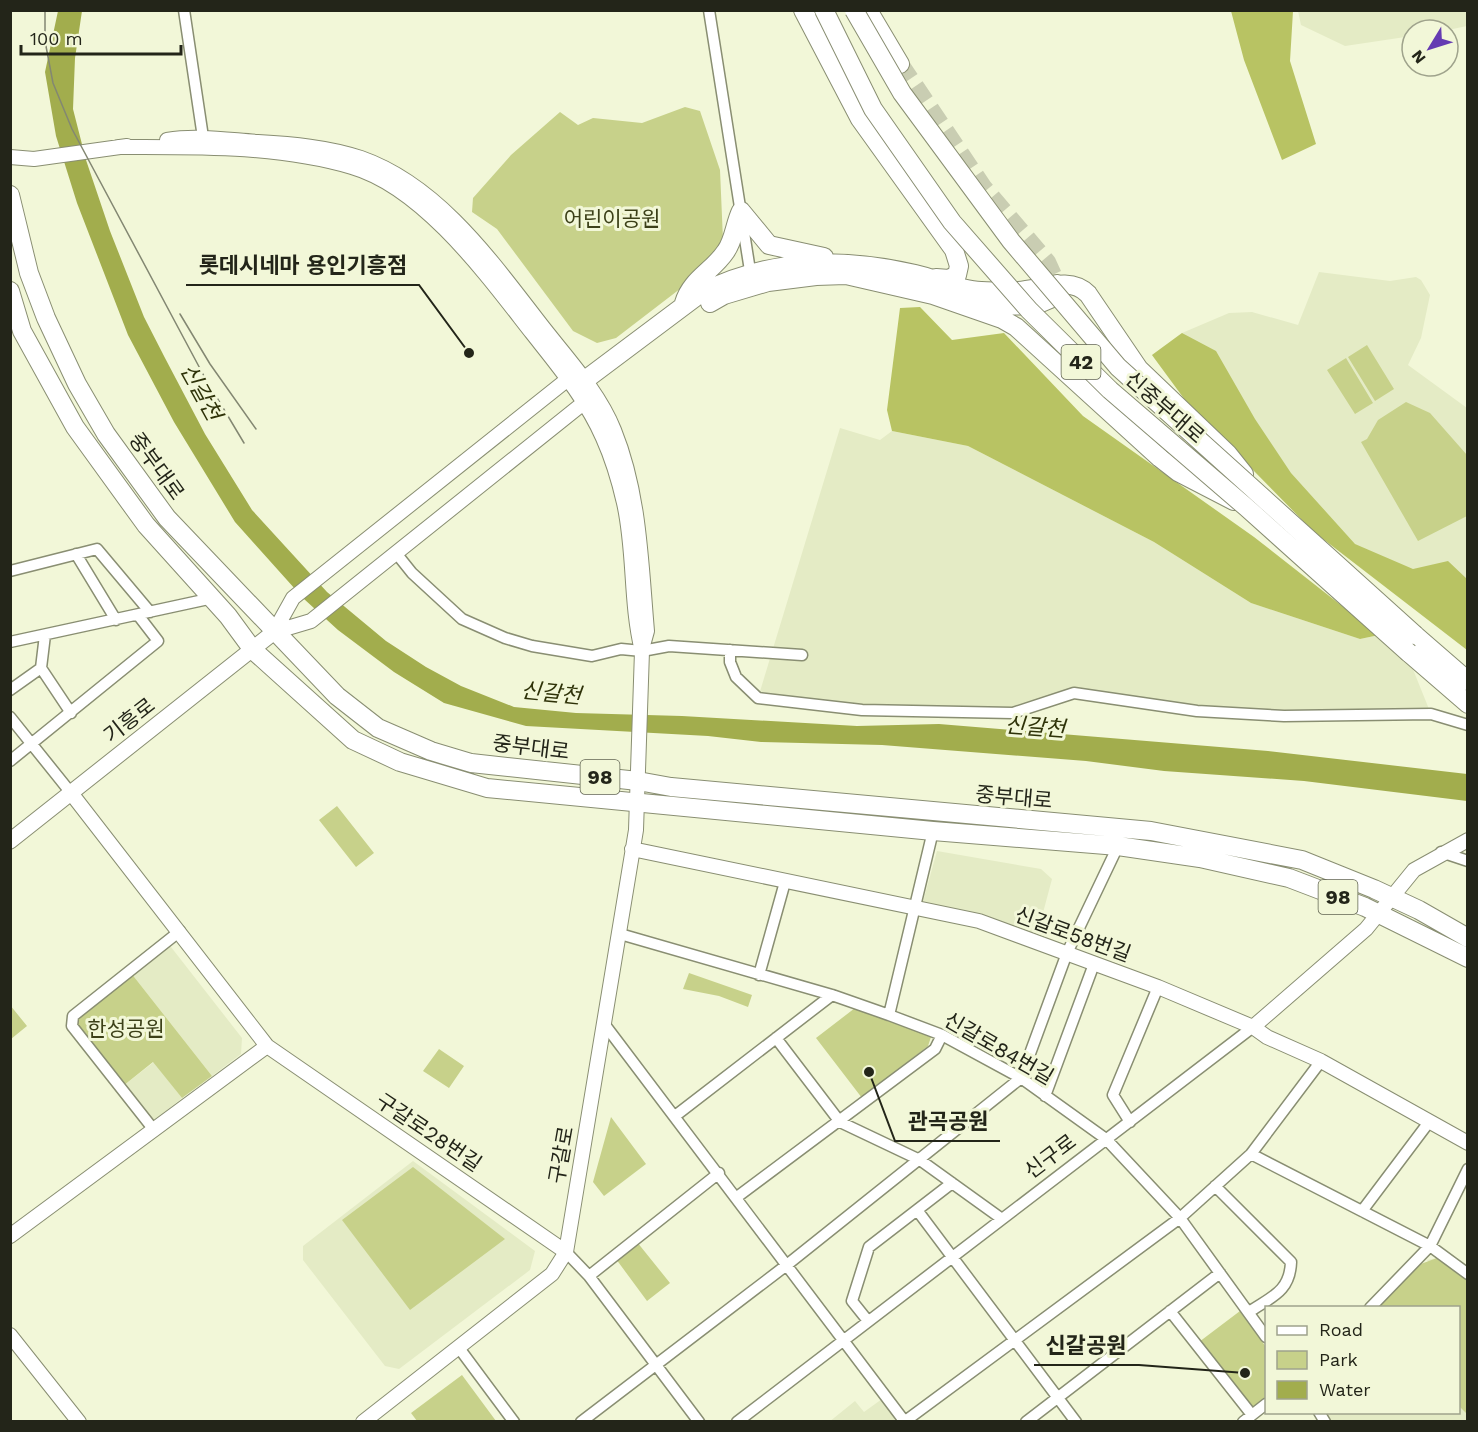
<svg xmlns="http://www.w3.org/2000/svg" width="1478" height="1432" font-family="'Work Sans','Noto Sans KR',sans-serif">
	<rect width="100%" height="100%" fill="#f2f7d8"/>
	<path fill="#e4ebc5" d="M 1298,11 L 1467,11 L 1467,26 L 1448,30 L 1412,30 L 1412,36 L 1345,46 L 1301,25 Z
		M 1319,272 L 1390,281 L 1416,277 L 1421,280 L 1430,295 L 1421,338 L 1408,365 L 1467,408 L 1467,615 L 1314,532 L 1188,404 L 1152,355 L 1182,333 L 1229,313 L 1252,312 L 1298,325 Z
		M 840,428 L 880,440 L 892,431 L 968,446 L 1154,542 L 1251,603 L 1360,639 L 1379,635 L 1410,662 L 1431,714 L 1284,716 L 1074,693 L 1013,713 L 862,710 L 758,698 Z
		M 937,851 L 1041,869 L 1052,879 L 1036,939 L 922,905 Z
		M 166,946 L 171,947 L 242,1038 L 241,1054 L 212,1076 L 131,973 Z
		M 154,1062 L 182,1098 L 152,1122 L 123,1086 Z
		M 413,1161 L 535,1251 L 530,1270 L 399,1369 L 385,1366 L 303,1260 L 303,1246 Z
		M 1437,1258 L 1467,1281 L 1467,1421 L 1331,1421 L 1325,1413 L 1458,1412 L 1458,1308 L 1427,1260 Z
		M 882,1399 L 895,1417 L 894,1421 L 829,1422 L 855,1401 L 864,1412 Z"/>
	<path fill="#c7d18a" d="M 685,107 L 700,111 L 720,170 L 723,240 L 715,262 L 616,338 L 597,343 L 573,331 L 497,229 L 472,212 L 473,198 L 511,155 L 560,112 L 578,125 L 593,118 L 642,123 Z
		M 1367,345 L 1394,389 L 1375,401 L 1348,357 Z
		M 1346,358 L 1373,403 L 1355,414 L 1327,370 Z
		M 1406,402 L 1430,413 L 1467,455 L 1467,516 L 1418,541 L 1361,442 L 1367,439 L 1378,420 Z
		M 337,806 L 374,853 L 356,867 L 319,820 Z
		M 131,973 L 212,1076 L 182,1098 L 153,1062 L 123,1086 L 76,1027 L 79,1015 Z
		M 689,973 L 752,995 L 748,1007 L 719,996 L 683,989 Z
		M 10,1005 L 27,1026 L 11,1039 L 10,1039 Z
		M 855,1008 L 931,1037 L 928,1046 L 862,1098 L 816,1038 Z
		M 439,1049 L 464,1066 L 449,1088 L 423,1071 Z
		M 611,1117 L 646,1164 L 604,1196 L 593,1182 Z
		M 413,1167 L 505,1239 L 410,1310 L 342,1220 Z
		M 637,1242 L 670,1283 L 647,1301 L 616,1259 Z
		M 1437,1258 L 1467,1281 L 1467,1414 L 1459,1406 L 1458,1308 L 1375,1308 L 1418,1265 Z
		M 1240,1311 L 1266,1347 L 1266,1400 L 1253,1409 L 1199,1342 Z
		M 462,1375 L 496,1421 L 417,1421 L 411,1413 Z"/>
	<path fill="#b8c363" d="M 1231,11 L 1293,11 L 1290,61 L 1316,144 L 1282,160 L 1244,60 Z
		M 920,307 L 952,340 L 1004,333 L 1083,416 L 1254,537 L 1379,635 L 1360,639 L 1251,603 L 1154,542 L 968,446 L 892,431 L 887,410 L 900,308 Z
		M 1182,333 L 1216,351 L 1255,419 L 1291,473 L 1355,544 L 1413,569 L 1448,561 L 1467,579 L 1467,650 L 1314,532 L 1188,404 L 1152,355 Z"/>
	<path fill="#a2ad4d" d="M 58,11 L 82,11 L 75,58 L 73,109 L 86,160 L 110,231 L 144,317 L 165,358 L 205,434 L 252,510 L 327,592 L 386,641 L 426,667 L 461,686 L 514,707 L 576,713 L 682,716 L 857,726 L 939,724 L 1268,751 L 1467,774 L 1467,801 L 1304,781 L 1164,771 L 1086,761 L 882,745 L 761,742 L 708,736 L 526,726 L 444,703 L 394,672 L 338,630 L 304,599 L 235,522 L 174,422 L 128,335 L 77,203 L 56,136 L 45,72 Z"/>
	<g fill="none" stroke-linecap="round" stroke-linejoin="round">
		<path stroke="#c9cdb2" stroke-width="18" stroke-dasharray="18 9" stroke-linecap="butt" d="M 900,64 L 983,187 L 1047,262 L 1057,284"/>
		<defs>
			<path id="minor" d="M 184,10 L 204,144
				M 709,10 L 751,277
				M 396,553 L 412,573 L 462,619 L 505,638 L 532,646 L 592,656 L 621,649 L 642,651 L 669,646 L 802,655
				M 76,554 L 116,620
				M 10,571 L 97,549 L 150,612
				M 10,642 L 213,598
				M 730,650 L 730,662 L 736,677 L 758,698 L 862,710 L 1013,713 L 1074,693 L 1197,711 L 1284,716 L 1431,714 L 1468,725
				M 41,668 L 45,635
				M 10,690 L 41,668 L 71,713
				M 10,717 L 71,793
				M 10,761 L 158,641 L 138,615
				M 1441,852 L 1468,861
				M 620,934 L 832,995 L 889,1015 L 942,1035 L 1021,1078 L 1106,1139 L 1180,1218 L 1266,1337
				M 759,975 L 785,882
				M 889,1015 L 933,831
				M 605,1025 L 905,1422
				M 776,1038 L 840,1122 L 920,1160 L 1002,1219
				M 1045,1096 L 1094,964
				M 675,1116 L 832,995
				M 1130,1122 L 1113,1095 L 1158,987
				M 154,1130 L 72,1026 L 73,1016 L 180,931
				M 1251,1154 L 1430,1246 L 1468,1274
				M 1215,1186 L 1291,1262 C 1290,1292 1271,1297 1249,1312
				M 737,1197 L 935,1049 L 942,1035
				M 917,1210 L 952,1183
				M 1362,1211 L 1429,1122
				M 566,1252 L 589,1276 L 699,1422
				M 589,1276 L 719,1173
				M 1370,1308 L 1430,1246 L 1468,1169
				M 1170,1311 L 1252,1415
				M 868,1321 L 852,1301 L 869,1247 L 917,1210 L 1076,1422
				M 459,1348 L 514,1422
				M 1319,1412 L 1325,1422
				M 581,1422 L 788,1264 L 1021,1078 L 1067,953 L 1118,846
				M 737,1422 L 1253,1027
				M 904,1422 L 1180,1218 L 1251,1154 L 1321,1061
				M 1026,1422 L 1220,1273
				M 1243,1422 L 1266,1404"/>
			<path id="tertiary" d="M 167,140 C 197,135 228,140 258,142 C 292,144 328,147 361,158 C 438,185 491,260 539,322 C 565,356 598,390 614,430 C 640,494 641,563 647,631 L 642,649
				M 118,147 C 195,147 277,145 352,167 C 424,188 488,277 532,333 C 558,366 586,399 603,438 C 612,458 619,481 624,503 C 635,551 630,602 642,651 L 636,830 L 566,1252 L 552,1274 L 363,1422
				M 10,157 L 34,159 L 127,146
				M 573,375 L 293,598 L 274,632 L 311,621 L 591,397
				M 71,793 L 267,1046 L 566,1252
				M 632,849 L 979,921 L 1158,987 L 1253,1027 L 1267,1037 L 1321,1061 L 1468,1143
				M 1253,1027 L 1366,929 L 1414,870 L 1468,840
				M 10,1236 L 267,1046
				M 10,1335 L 79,1422"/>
			<path id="secondary" d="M 10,841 L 274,632"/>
			<path id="primary" d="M 10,195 L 29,273 L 46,318 L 77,384 L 106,434 L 167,518 L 337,696 L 378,728 L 431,751 L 471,763 L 638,781 L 671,787 L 1151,831 L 1302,860 L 1374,889 L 1419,910 L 1468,938
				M 10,291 L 22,331 L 75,427 L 146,525 L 228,616 L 253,650 L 353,740 L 400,762 L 487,788 L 933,831 L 1118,846 L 1200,858 L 1289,878 L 1365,907 L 1468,958"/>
			<path id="trunk" d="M 803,10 L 860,119 L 954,250 L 959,266 L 957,275 L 949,279 L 936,278
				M 868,10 L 900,64
				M 975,302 C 999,304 1036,312 1056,295 L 1057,284
				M 684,303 C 691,279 713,271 726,251 C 734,240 735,223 741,211 L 769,245 L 824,257
				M 710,303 L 724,295 L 768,282 L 816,276 L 846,275 L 933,295 L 1002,319 L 1016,327 L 1160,458 L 1178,472 L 1234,501
				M 585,380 L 701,293 C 770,258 841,257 915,274 C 937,279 958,290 981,291 C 993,292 1006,291 1018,291 C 1040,290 1070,275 1088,294 L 1139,369 L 1228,454 L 1244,474
				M 1415,635 L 1468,681
				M 1409,653 L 1468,704"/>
		</defs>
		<use href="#minor" stroke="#898e72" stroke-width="13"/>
		<use href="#tertiary" stroke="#898e72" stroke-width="16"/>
		<use href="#secondary" stroke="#898e72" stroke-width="17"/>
		<use href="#primary" stroke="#898e72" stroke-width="20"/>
		<use href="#trunk" stroke="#898e72" stroke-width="20"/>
		<use href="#minor" stroke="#fff" stroke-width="10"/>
		<use href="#tertiary" stroke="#fff" stroke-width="14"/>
		<use href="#secondary" stroke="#fff" stroke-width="15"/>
		<use href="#primary" stroke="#fff" stroke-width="18"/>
		<use href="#trunk" stroke="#fff" stroke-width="18"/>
		<path stroke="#838772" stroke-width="1.5" d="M 45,10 L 45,41 L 53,83 L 72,129 L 204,376 L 244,443
			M 180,314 L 210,364 L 256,429"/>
		<defs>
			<path id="trunk-bridge" d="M 824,10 L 873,109 L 952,222 L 1029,310 L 1110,390 L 1246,507 L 1409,653
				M 854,10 L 902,93 L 1011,241 L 1118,367 L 1415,635"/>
		</defs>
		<use href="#trunk-bridge" stroke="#898e72" stroke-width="20" stroke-linecap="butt"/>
		<use href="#trunk-bridge" stroke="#fff" stroke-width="18"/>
	</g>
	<g text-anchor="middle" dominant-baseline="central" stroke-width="6" stroke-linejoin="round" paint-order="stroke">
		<g fill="#f2f7d8" stroke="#616452" stroke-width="1.5">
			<rect x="1061.5" y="345" width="39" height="34" rx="4.5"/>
			<rect x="580.5" y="760" width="39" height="34" rx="4.5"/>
			<rect x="1318.5" y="880" width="39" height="34" rx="4.5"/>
		</g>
		<g font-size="20" font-weight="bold" fill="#232519">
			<text x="1081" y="362">42</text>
			<text x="600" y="777">98</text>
			<text x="1338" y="897">98</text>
		</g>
		<g font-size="21" fill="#3c4018" stroke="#f2f7d8">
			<text x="612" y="218">어린이공원</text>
			<text x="126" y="1028">한성공원</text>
		</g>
		<g font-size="21" fill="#232519" stroke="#f2f7d8">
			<text transform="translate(1165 407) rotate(41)">신중부대로</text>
			<text transform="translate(157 466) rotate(54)">중부대로</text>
			<text transform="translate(129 720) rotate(-38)">기흥로</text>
			<text transform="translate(531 747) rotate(7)">중부대로</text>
			<text transform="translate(1014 797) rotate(5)">중부대로</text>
			<text transform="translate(1073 934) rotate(20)">신갈로58번길</text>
			<text transform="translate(999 1048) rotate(30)">신갈로84번길</text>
			<text transform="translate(429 1132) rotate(34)">구갈로28번길</text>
			<text transform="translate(561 1155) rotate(-80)">구갈로</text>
			<text transform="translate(1050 1156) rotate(-37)">신구로</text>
		</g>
		<g font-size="22" font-style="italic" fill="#2e3208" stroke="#f2f7d8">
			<text transform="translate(201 392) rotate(61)">신갈천</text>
			<text transform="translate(551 693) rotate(6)">신갈천</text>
			<text transform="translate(1035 727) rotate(4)">신갈천</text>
		</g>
	</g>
	<path fill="none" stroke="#232519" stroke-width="2" d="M469 353L419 285H186M869 1072L895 1141H1000M1245 1373L1139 1365H1034"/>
	<g fill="#232519" stroke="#f2f7d8" stroke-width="2">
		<circle cx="469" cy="353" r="6"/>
		<circle cx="869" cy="1072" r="6"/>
		<circle cx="1245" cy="1373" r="6"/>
	</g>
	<g font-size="22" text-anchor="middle" font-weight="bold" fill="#232519" stroke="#f2f7d8" stroke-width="6" stroke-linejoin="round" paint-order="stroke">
		<text x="303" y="273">롯데시네마 용인기흥점</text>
		<text x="948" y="1129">관곡공원</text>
		<text x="1086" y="1353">신갈공원</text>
	</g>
	<rect width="1478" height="1432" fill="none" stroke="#232519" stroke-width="24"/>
	<rect x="1265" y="1306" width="195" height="108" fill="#f2f7d8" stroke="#9fa38c" stroke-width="1.5"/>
	<rect x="1277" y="1326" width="30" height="9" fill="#ffffff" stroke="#9fa38c" stroke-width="1.5"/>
	<text x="1319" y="1336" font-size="18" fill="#232519">Road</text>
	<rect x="1277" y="1351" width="30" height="18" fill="#c7d18a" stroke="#9fa38c" stroke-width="1.5"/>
	<text x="1319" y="1366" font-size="18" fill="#232519">Park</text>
	<rect x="1277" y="1381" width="30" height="18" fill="#a2ad4d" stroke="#9fa38c" stroke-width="1.5"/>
	<text x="1319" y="1396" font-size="18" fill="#232519">Water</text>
	<g transform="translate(1430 48) rotate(232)"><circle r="28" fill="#f2f7d8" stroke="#9fa38c" stroke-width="1.5"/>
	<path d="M0-4.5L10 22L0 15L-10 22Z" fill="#653bb2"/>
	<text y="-9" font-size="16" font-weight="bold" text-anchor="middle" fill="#232519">N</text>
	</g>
	<path d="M21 45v9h160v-9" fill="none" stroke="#232519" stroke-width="3"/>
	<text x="30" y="45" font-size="18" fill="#232519" stroke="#f2f7d8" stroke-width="4.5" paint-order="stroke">100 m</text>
</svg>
